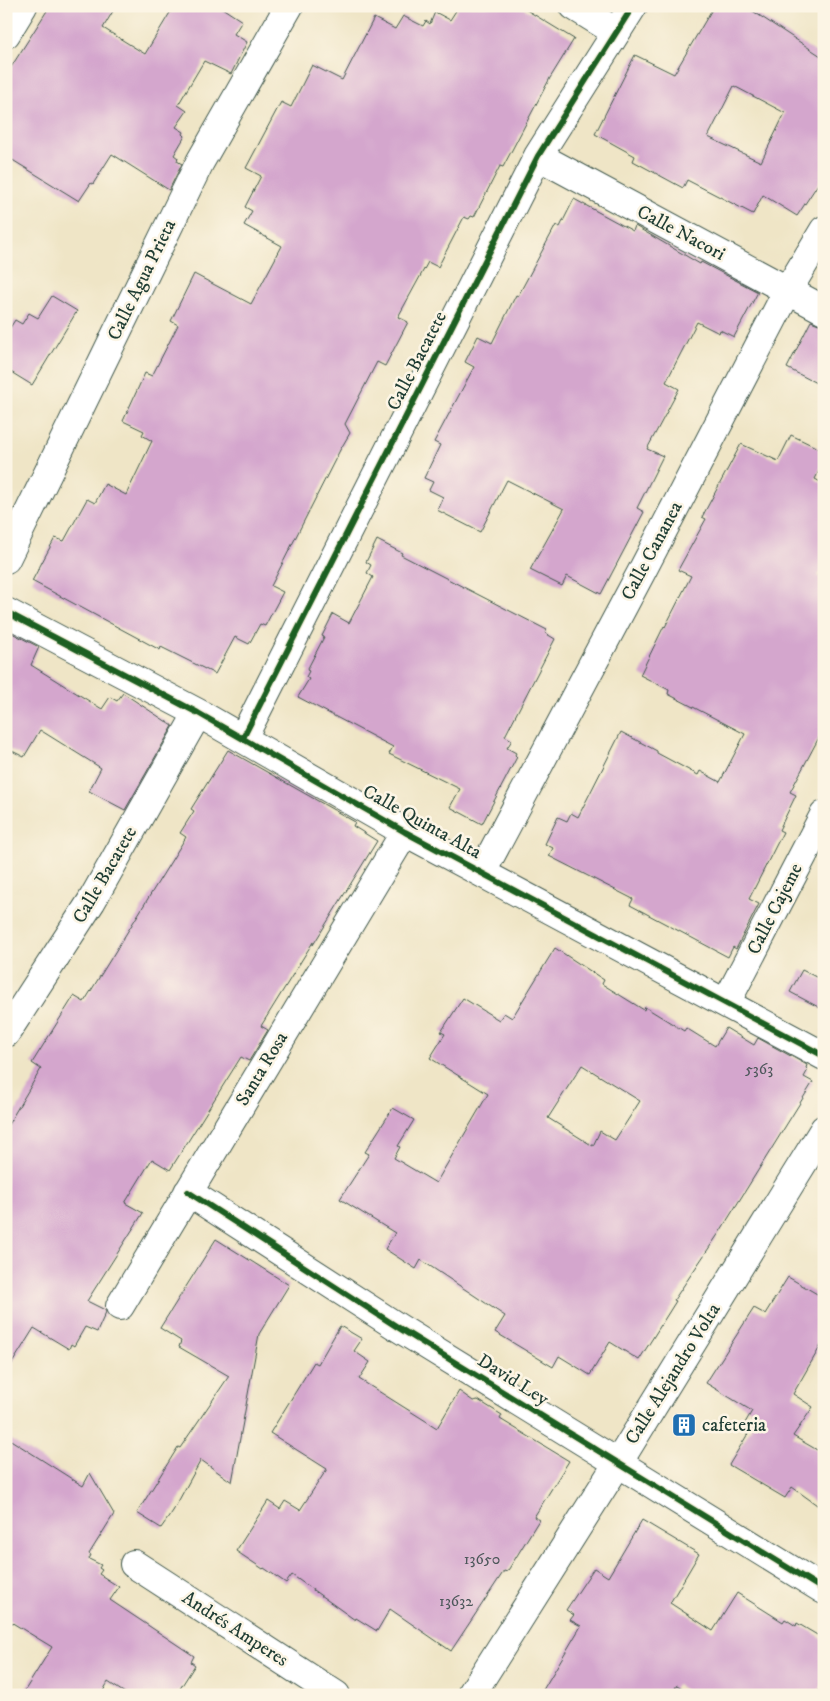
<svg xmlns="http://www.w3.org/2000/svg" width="830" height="1701" font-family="'IM FELL DW Pica',serif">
	<rect width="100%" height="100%" fill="#fcf5e5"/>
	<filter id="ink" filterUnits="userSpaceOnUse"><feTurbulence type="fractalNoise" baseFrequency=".02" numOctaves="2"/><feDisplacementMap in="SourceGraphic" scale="10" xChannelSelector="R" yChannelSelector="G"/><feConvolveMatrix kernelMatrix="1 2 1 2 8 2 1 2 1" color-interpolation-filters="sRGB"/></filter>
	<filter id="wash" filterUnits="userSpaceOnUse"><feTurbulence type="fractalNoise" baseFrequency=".0096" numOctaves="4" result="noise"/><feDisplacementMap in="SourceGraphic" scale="20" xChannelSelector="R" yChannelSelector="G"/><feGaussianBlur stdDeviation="1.12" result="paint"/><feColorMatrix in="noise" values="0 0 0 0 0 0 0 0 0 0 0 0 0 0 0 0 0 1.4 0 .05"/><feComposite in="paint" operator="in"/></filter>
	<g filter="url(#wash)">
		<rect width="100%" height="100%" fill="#efe5c6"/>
		<g id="blocks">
			<path fill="#d4a6cd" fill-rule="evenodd" d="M 50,6 L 116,6 L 103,28 L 145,54 L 174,6 L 219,6 L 242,21 L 234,34 L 247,42 L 231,74 L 204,61 L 178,105 L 187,111 L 176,127 L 184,132 L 183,134 L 185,136 L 174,155 L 178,158 L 177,161 L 182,164 L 169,190 L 112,154 L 93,184 L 91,183 L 79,201 L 6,156 L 6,75 Z
				M 459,6 L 520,6 L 574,39 L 550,78 L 503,167 L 500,166 L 474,217 L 471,216 L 469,219 L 464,217 L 438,267 L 428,262 L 398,317 L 408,322 L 385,366 L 377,362 L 345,424 L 350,433 L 340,450 L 271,586 L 283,592 L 265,626 L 260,624 L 249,644 L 235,637 L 215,674 L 161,647 L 160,650 L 32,581 L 55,538 L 64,541 L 87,499 L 95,503 L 105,484 L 126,495 L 152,441 L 142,435 L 144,431 L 123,421 L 145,373 L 152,376 L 178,325 L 171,321 L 194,274 L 251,304 L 282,246 L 244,225 L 252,211 L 245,207 L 261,176 L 246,168 L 281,102 L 291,107 L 312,65 L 342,80 L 374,18 L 395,29 L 403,16 L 423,26 L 426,21 L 430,24 L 435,12 L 450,20 Z
				M 714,6 L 745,6 L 824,58 L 824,175 L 797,216 L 763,195 L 753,214 L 687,180 L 683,188 L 633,161 L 635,156 L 595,134 L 635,55 L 674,74 ZM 734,86 L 785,113 L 761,162 L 708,137 Z
				M 574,199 L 633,231 L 635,226 L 700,264 L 701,262 L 758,292 L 734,337 L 720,330 L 719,333 L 697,322 L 666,382 L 679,389 L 647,449 L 663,456 L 637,508 L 644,512 L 601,594 L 567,576 L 562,586 L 530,570 L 564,509 L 507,480 L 480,532 L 437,510 L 443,497 L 429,490 L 433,482 L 424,478 L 440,445 L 434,442 L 474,367 L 465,362 L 478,336 L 492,343 L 516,295 L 518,296 L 556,225 L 560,227 Z
				M 52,296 L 77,311 L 32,385 L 6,369 L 6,334 L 15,320 L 22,324 L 29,313 L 38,318 Z
				M 811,321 L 824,326 L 824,387 L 787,368 Z
				M 791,435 L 824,451 L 824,461 L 815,479 L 824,484 L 824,565 L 818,576 L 824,579 L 824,728 L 790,792 L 796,795 L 779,830 L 783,832 L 749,899 L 759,904 L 736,949 L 733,947 L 728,957 L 630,905 L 633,899 L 549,856 L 553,848 L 545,844 L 558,817 L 567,821 L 571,813 L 578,817 L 621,732 L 657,751 L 657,753 L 698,775 L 700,771 L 720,782 L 745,734 L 668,694 L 669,690 L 640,675 L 664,626 L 665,627 L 691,576 L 678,570 L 706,519 L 702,517 L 741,444 L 778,461 Z
				M 377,540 L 402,553 L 401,555 L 547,630 L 545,633 L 555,639 L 505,736 L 512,740 L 507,748 L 516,753 L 515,755 L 517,757 L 482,824 L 450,807 L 460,789 L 389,754 L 393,747 L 298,697 L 309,679 L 306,677 L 309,671 L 307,670 L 324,637 L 322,636 L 333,614 L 349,623 L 373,577 L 367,573 L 371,565 L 366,562 Z
				M 6,630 L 39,647 L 31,665 L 102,709 L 110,697 L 117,701 L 123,693 L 173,726 L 125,810 L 89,791 L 101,768 L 40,730 L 24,757 L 6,748 Z
				M 228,750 L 355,822 L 353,826 L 377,841 L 313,945 L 313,942 L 261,1026 L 268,1030 L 249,1061 L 241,1057 L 170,1170 L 152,1159 L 125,1203 L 143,1213 L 87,1301 L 105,1310 L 106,1312 L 97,1332 L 85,1327 L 74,1346 L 71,1344 L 69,1349 L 34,1328 L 6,1373 L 6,1128 L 41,1069 L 32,1063 L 74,996 L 84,1002 L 102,973 L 186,837 L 180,833 L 194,811 L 191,809 Z
				M 555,948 L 604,980 L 602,984 L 644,1010 L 645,1007 L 684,1031 L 686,1028 L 715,1046 L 726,1028 L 754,1045 L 758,1038 L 807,1065 L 806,1068 L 808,1070 L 804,1077 L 813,1082 L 721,1230 L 674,1300 L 676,1301 L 639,1360 L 610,1342 L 590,1375 L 559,1356 L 553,1367 L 495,1332 L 505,1316 L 421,1260 L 416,1269 L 385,1249 L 395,1233 L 340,1199 L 369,1154 L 365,1152 L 393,1108 L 414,1120 L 398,1146 L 400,1147 L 394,1158 L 436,1183 L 488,1094 L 430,1058 L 445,1034 L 441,1032 L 463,998 L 499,1020 L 504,1013 L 512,1018 ZM 582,1065 L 640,1101 L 615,1140 L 600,1131 L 593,1146 L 548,1118 Z
				M 802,970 L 824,981 L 824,1010 L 790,992 Z
				M 216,1239 L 289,1285 L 259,1334 L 232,1482 L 201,1460 L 173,1511 L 161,1528 L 137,1513 L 178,1447 L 180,1448 L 229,1376 L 179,1347 L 181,1341 L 160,1328 Z
				M 788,1277 L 824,1298 L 824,1340 L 793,1394 L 813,1407 L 793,1436 L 824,1454 L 824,1510 L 792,1487 L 785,1498 L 729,1465 L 752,1427 L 745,1423 L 752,1411 L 706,1383 L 754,1308 L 765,1314 Z
				M 340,1326 L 362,1339 L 354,1351 L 370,1362 L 359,1379 L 437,1428 L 459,1391 L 473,1401 L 478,1400 L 502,1415 L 500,1419 L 569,1461 L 534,1517 L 539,1520 L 507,1572 L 504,1571 L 451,1651 L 390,1609 L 377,1631 L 356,1618 L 355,1620 L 292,1575 L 286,1583 L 264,1568 L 263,1569 L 236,1551 L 268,1501 L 280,1509 L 285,1501 L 300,1510 L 327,1469 L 270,1433 L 311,1367 L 314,1362 L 318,1364 Z
				M 6,1437 L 83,1486 L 90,1473 L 114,1514 L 89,1554 L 91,1555 L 89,1559 L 101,1565 L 99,1568 L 102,1570 L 99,1574 L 119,1587 L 110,1600 L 194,1656 L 191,1662 L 195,1665 L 176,1695 L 128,1695 L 108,1682 L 101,1695 L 22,1695 L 52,1647 L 6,1619 Z
				M 642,1520 L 699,1554 L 670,1603 L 713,1631 L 737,1593 L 783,1622 L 785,1619 L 796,1626 L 797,1623 L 824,1639 L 824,1682 L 816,1695 L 693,1695 L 677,1685 L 671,1695 L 540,1695 L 581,1626 L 570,1620 L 574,1615 L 566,1610 L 594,1568 L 608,1577 Z"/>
		</g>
	</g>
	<g filter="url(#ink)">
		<use href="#blocks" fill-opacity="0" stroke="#3e564a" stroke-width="1"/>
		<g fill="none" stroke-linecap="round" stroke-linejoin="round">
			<defs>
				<path id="minor" d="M 574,6 L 616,32
					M 6,34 L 23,6
					M 538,156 L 824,310
					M 6,559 L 200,162 L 289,6
					M 6,612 L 198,713 L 405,832 L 824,1056
					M 243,738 L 538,156 L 633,6
					M 482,872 L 642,571 L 788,290 L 824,230
					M 726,1003 L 824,815
					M 6,1033 L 91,902 L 198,713
					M 188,1192 L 399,1328 L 824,1590
					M 120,1306 L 405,832
					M 134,1564 L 336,1695
					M 471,1695 L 618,1463 L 824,1129"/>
			</defs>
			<use href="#minor" stroke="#3e564a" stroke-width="30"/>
			<use href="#minor" stroke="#fff" stroke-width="28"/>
			<defs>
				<path id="cycleway" d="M 6,612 L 198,713 L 405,832 L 824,1056
					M 243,738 L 538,156 L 633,6
					M 188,1192 L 399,1328 L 824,1590"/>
			</defs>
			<use href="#cycleway" stroke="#fcf5e5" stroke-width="9"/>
			<use href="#cycleway" stroke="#1b5e20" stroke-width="6"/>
		</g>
	</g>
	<defs>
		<symbol id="building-square" viewBox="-11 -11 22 22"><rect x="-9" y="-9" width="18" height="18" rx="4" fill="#1f6fb2" stroke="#fcf5e5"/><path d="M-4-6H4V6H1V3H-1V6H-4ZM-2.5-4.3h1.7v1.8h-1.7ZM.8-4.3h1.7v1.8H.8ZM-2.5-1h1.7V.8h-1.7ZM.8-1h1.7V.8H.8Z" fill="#fff"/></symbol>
	</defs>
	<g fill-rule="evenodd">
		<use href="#building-square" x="670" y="1411" width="28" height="28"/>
	</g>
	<g text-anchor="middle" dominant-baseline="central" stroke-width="5" stroke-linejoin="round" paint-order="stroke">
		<g font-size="16" fill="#4c575a">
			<text x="759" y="1069">5363</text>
			<text x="482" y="1559">13650</text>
			<text x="456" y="1601">13632</text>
		</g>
		<g font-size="19" fill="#1f3d34" stroke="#fcf5e5">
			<text transform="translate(681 233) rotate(28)">Calle Nacori</text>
			<text transform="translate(142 280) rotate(-64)">Calle Agua Prieta</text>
			<text transform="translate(417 361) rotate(-63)">Calle Bacatete</text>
			<text transform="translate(652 551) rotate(-62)">Calle Cananea</text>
			<text transform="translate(422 822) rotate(29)">Calle Quinta Alta</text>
			<text transform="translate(105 875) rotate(-60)">Calle Bacatete</text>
			<text transform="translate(775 909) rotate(-63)">Calle Cajeme</text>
			<text transform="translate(262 1069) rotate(-59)">Santa Rosa</text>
			<text transform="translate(673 1374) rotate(-58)">Calle Alejandro Volta</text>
			<text transform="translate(513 1380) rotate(32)">David Ley</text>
			<text transform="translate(235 1629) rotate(33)">Andrés Amperes</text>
		</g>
		<g font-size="19" fill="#1f3d34" stroke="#fcf5e5" text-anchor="start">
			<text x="702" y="1425">cafeteria</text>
		</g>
	</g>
	<rect width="830" height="1701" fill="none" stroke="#fcf5e5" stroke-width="25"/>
</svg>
